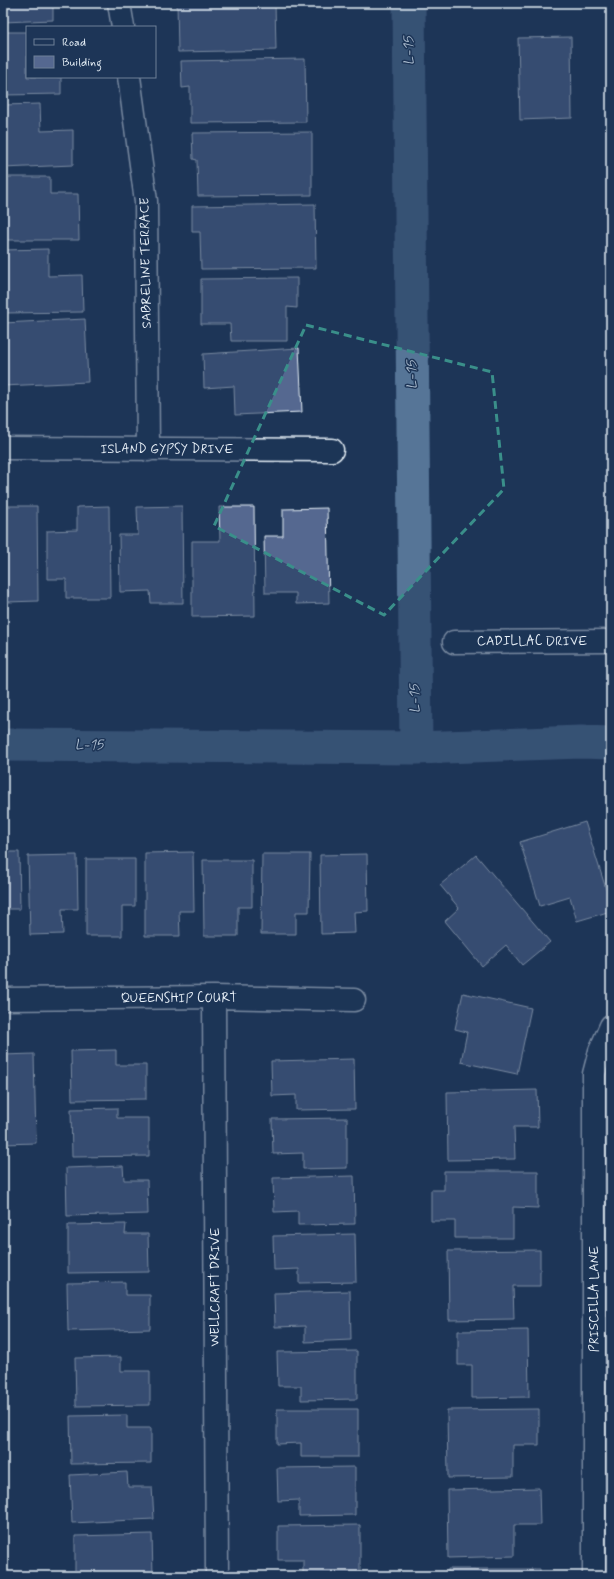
<svg xmlns="http://www.w3.org/2000/svg" width="614" height="1579" font-family="Mynerve,sans-serif">
	<rect width="100%" height="100%" fill="#1d3557"/>
	<filter id="ink" filterUnits="userSpaceOnUse"><feTurbulence type="fractalNoise" baseFrequency=".025" numOctaves="2"/><feDisplacementMap in="SourceGraphic" scale="8" xChannelSelector="R" yChannelSelector="G"/><feConvolveMatrix kernelMatrix="1 2 1 2 8 2 1 2 1" color-interpolation-filters="sRGB"/></filter>
	<g filter="url(#ink)">
		<g fill="none" stroke-linecap="round" stroke-linejoin="round">
			<path stroke="#567597" stroke-width="33" d="M 409,3 L 416,748
				M 3,745 L 416,748 L 581,742 L 611,743"/>
		</g>
		<path fill="#556890" stroke="#e8f1f8" d="M 3,3 L 53,3 L 53,20 L 3,22 Z
			M 177,3 L 275,3 L 276,50 L 178,52 Z
			M 3,32 L 27,32 L 27,77 L 61,77 L 61,94 L 3,95 Z
			M 571,37 L 572,118 L 520,120 L 518,38 Z
			M 305,59 L 306,122 L 190,123 L 190,87 L 182,88 L 181,61 Z
			M 40,104 L 41,131 L 73,130 L 73,165 L 3,168 L 3,105 Z
			M 312,132 L 312,195 L 198,196 L 197,160 L 193,159 L 192,133 Z
			M 3,177 L 50,177 L 50,194 L 78,194 L 79,240 L 3,240 Z
			M 315,204 L 316,268 L 201,269 L 200,232 L 192,232 L 192,206 Z
			M 48,249 L 48,276 L 82,275 L 83,312 L 3,313 L 3,250 Z
			M 297,278 L 297,308 L 287,307 L 287,341 L 231,341 L 230,324 L 201,324 L 201,279 Z
			M 85,319 L 88,382 L 3,386 L 3,323 Z
			M 299,348 L 302,412 L 235,415 L 234,386 L 204,388 L 203,354 Z
			M 3,506 L 37,506 L 38,601 L 7,602 L 8,591 L 3,591 Z
			M 109,506 L 110,598 L 66,598 L 66,579 L 47,579 L 47,531 L 77,530 L 77,507 Z
			M 182,506 L 183,603 L 151,603 L 150,591 L 120,592 L 119,535 L 138,535 L 137,507 Z
			M 219,507 L 254,507 L 255,616 L 192,617 L 192,541 L 220,541 Z
			M 327,508 L 329,603 L 296,604 L 296,593 L 265,593 L 264,536 L 283,536 L 283,509 Z
			M 585,822 L 611,905 L 611,911 L 577,921 L 570,897 L 540,906 L 520,842 Z
			M 3,852 L 19,852 L 20,909 L 5,909 L 5,933 L 3,933 Z
			M 193,852 L 194,911 L 179,911 L 180,936 L 145,936 L 145,853 Z
			M 262,854 L 310,854 L 309,912 L 296,912 L 296,934 L 261,934 Z
			M 367,854 L 368,911 L 354,912 L 355,933 L 321,934 L 320,855 Z
			M 77,855 L 78,909 L 62,909 L 63,934 L 30,935 L 28,856 Z
			M 476,855 L 550,942 L 522,965 L 506,945 L 482,966 L 445,921 L 459,908 L 440,885 Z
			M 86,859 L 135,859 L 135,906 L 122,906 L 122,936 L 86,936 Z
			M 203,860 L 252,860 L 252,907 L 238,907 L 238,936 L 204,936 Z
			M 463,993 L 531,1008 L 517,1074 L 461,1062 L 467,1032 L 455,1029 Z
			M 116,1050 L 116,1065 L 146,1065 L 146,1099 L 72,1100 L 71,1051 Z
			M 34,1054 L 36,1143 L 3,1144 L 3,1055 Z
			M 354,1059 L 355,1109 L 296,1110 L 296,1095 L 272,1096 L 271,1061 Z
			M 537,1090 L 538,1127 L 514,1127 L 515,1159 L 448,1160 L 447,1092 Z
			M 117,1108 L 117,1118 L 149,1118 L 149,1156 L 72,1157 L 71,1109 Z
			M 347,1118 L 347,1168 L 303,1169 L 303,1153 L 273,1154 L 272,1119 Z
			M 123,1166 L 124,1180 L 147,1180 L 148,1214 L 67,1216 L 66,1168 Z
			M 444,1171 L 538,1171 L 538,1208 L 513,1207 L 513,1238 L 455,1238 L 455,1221 L 431,1221 L 431,1190 L 444,1190 Z
			M 354,1176 L 355,1224 L 298,1225 L 298,1211 L 274,1212 L 273,1178 Z
			M 126,1224 L 125,1234 L 148,1234 L 149,1272 L 68,1273 L 68,1225 Z
			M 355,1234 L 356,1282 L 299,1283 L 299,1269 L 274,1270 L 273,1236 Z
			M 540,1250 L 540,1286 L 513,1286 L 514,1319 L 449,1320 L 448,1251 Z
			M 125,1282 L 125,1295 L 150,1295 L 150,1329 L 68,1331 L 67,1283 Z
			M 350,1291 L 351,1340 L 305,1342 L 305,1326 L 275,1327 L 274,1293 Z
			M 528,1330 L 529,1397 L 472,1398 L 472,1365 L 458,1365 L 458,1331 Z
			M 357,1351 L 357,1399 L 301,1400 L 301,1386 L 278,1386 L 277,1352 Z
			M 121,1357 L 121,1371 L 150,1371 L 150,1405 L 76,1406 L 75,1358 Z
			M 277,1409 L 358,1409 L 358,1457 L 301,1457 L 301,1443 L 277,1444 Z
			M 539,1409 L 539,1445 L 513,1445 L 513,1477 L 448,1478 L 447,1410 Z
			M 127,1415 L 127,1428 L 151,1428 L 151,1463 L 71,1464 L 70,1416 Z
			M 355,1467 L 355,1515 L 299,1516 L 299,1500 L 278,1501 L 277,1468 Z
			M 127,1472 L 128,1487 L 152,1487 L 154,1519 L 72,1523 L 70,1475 Z
			M 539,1488 L 540,1525 L 514,1525 L 514,1556 L 448,1558 L 447,1490 Z
			M 360,1525 L 360,1573 L 303,1574 L 303,1560 L 278,1560 L 278,1526 Z
			M 152,1534 L 153,1576 L 75,1576 L 75,1536 Z
			M 448,1569 L 540,1569 L 540,1576 L 448,1576 Z"/>
		<g fill="none" stroke-linecap="round" stroke-linejoin="round">
			<defs>
				<path id="street" d="M 119,3 L 123,27
					M 129,77 L 146,201 L 148,450
					M 3,448 L 332,450
					M 454,642 L 611,641
					M 214,997 L 217,1576
					M 3,999 L 214,997 L 354,1000
					M 594,1576 L 594,1074 L 600,1051 L 611,1026"/>
			</defs>
			<use href="#street" stroke="#e8f1f8" stroke-width="25"/>
			<use href="#street" stroke="#1d3557" stroke-width="22"/>
		</g>
	</g>
	<path d="M0 0H614V1579H0ZM 306,325 L 492,372 L 504,489 L 384,615 L 214,526 Z" fill="#1d3557" fill-opacity=".55" fill-rule="evenodd"/>
	<path fill="none" stroke="#3a8f8a" stroke-width="3" stroke-dasharray="8 5" stroke-linejoin="round" d="M 306,325 L 492,372 L 504,489 L 384,615 L 214,526 Z"/>
	<g text-anchor="middle" dominant-baseline="central" stroke-width="3" stroke-linejoin="round" paint-order="stroke">
		<g font-size="13" fill="#e8f1f8" stroke="#1d3557">
			<text transform="translate(146 263) rotate(-91)">SABRELINE TERRACE</text>
			<text x="167" y="449">ISLAND GYPSY DRIVE</text>
			<text x="532" y="641">CADILLAC DRIVE</text>
			<text x="179" y="998">QUEENSHIP COURT</text>
			<text transform="translate(215 1287) rotate(-90)">WELLCRAFT DRIVE</text>
			<text transform="translate(594 1299) rotate(-90)">PRISCILLA LANE</text>
		</g>
		<g font-size="14" font-style="italic" fill="#aebfd1" stroke="#1d3557">
			<text transform="translate(409 51) rotate(-91)">L-15</text>
			<text transform="translate(412 375) rotate(-91)">L-15</text>
			<text transform="translate(415 699) rotate(-91)">L-15</text>
			<text x="89" y="745">L-15</text>
		</g>
	</g>
	<rect width="614" height="1579" fill="none" stroke="#1d3557" stroke-width="16"/>
	<rect x="8" y="8" width="598" height="1563" fill="none" stroke="#e8f1f8" stroke-width="1.5" filter="url(#ink)"/>
	<rect x="26" y="26" width="130" height="52" fill="#1d3557" stroke="#6e8097"/>
	<rect x="34" y="39" width="20" height="6" fill="#1d3557" stroke="#6e8097"/>
	<text x="62" y="46" font-size="12" fill="#e8f1f8">Road</text>
	<rect x="34" y="56" width="20" height="12" fill="#556890" stroke="#6e8097"/>
	<text x="62" y="66" font-size="12" fill="#e8f1f8">Building</text>
</svg>
